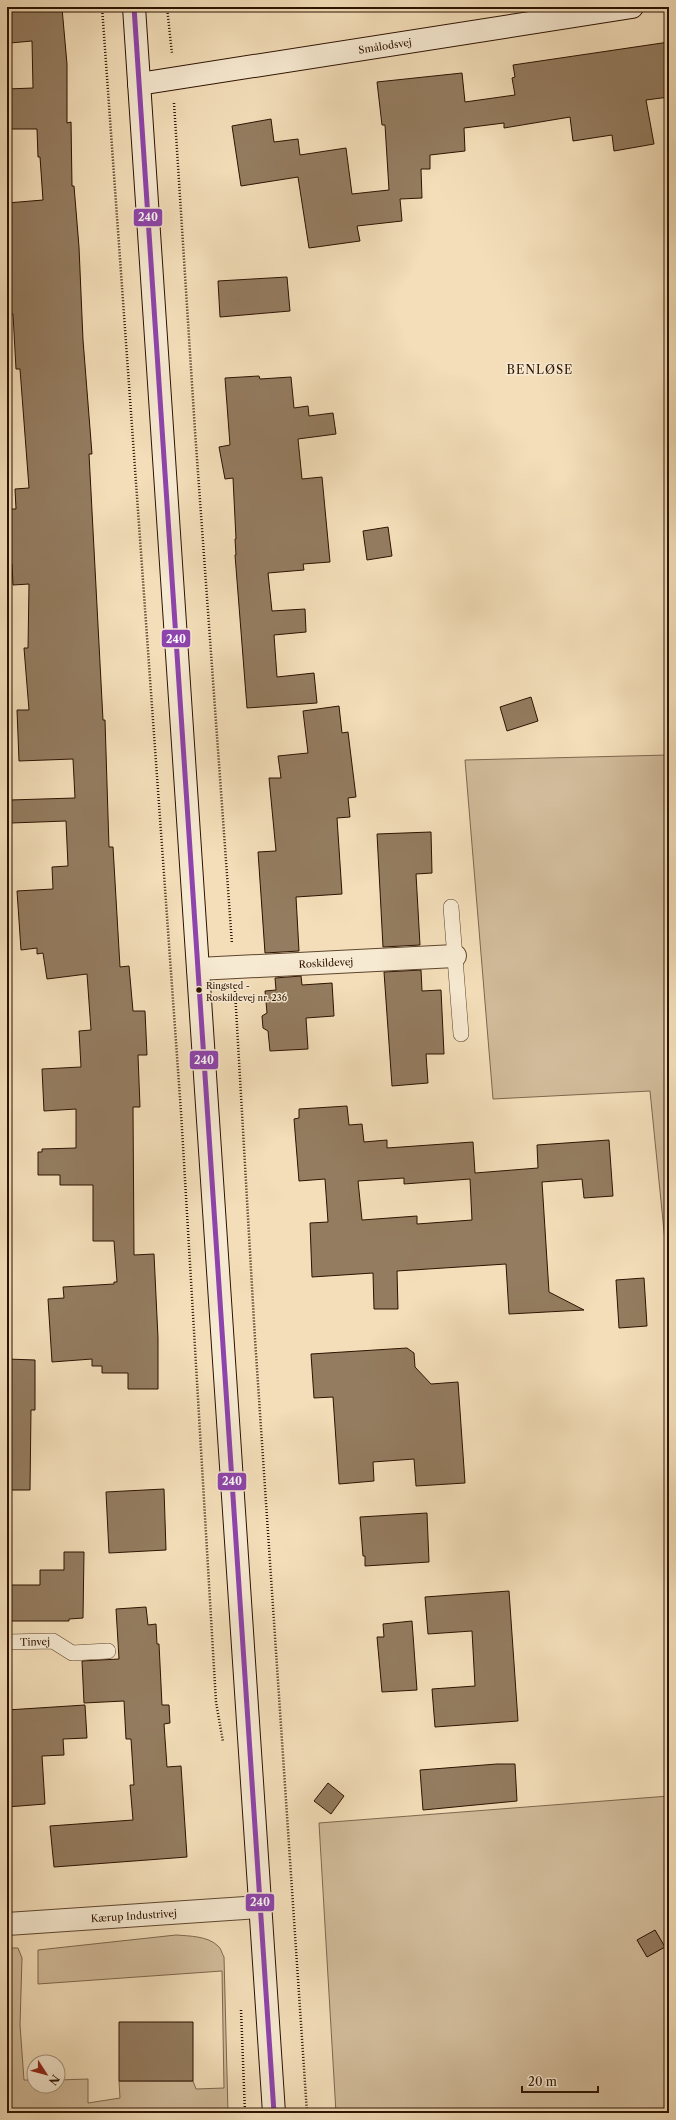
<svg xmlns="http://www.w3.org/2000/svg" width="676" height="2120" font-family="'Libre Caslon Text',serif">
	<rect width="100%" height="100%" fill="#f3deb9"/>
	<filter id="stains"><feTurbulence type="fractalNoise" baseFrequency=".005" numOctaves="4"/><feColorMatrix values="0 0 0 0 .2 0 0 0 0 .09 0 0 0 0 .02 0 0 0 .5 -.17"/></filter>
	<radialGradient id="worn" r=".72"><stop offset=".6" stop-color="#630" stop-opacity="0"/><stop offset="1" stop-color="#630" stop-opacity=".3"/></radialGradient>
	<path fill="#d1bb9a" stroke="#7f664d" d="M 669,755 L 669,1281 L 650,1091 L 493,1099 L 465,760 Z
		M 669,1796 L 669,2113 L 336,2113 L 319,1823 Z
		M 176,1935 C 189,1936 208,1936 218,1946 C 221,1948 222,1954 224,1957 L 228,2113 L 7,2113 L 7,1948 L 18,1948 L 22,1958 L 20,2025 L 24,2080 L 34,2080 L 34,2086 L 58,2086 L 58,2080 L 88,2079 L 88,2103 L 120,2098 L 119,2081 L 193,2081 L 196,2089 L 224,2088 L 222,1971 L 38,1984 L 38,1950 Z"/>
	<path fill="#947c60" stroke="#2d1200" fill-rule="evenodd" d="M 62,8 L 67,64 L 67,123 L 71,122 L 72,186 L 74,186 L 79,247 L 83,340 L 92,454 L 89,454 L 103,720 L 105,720 L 109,847 L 113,847 L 120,967 L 129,966 L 133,1011 L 145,1011 L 147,1055 L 138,1055 L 140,1107 L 133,1107 L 134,1255 L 154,1254 L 158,1338 L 158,1389 L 128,1389 L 128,1373 L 102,1373 L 102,1366 L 92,1366 L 92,1359 L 52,1362 L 48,1299 L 64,1298 L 63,1287 L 114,1284 L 114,1282 L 117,1282 L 114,1241 L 93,1241 L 93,1185 L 60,1185 L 60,1175 L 38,1175 L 38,1152 L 42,1152 L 42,1149 L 76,1148 L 76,1109 L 44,1111 L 42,1069 L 81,1067 L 79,1031 L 91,1030 L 87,974 L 47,979 L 43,953 L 37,954 L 37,948 L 21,950 L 17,891 L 53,889 L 52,867 L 68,866 L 66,821 L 11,823 L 10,800 L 75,798 L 73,759 L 19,761 L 17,710 L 29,710 L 24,648 L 28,648 L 29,584 L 13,585 L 12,564 L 7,564 L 7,509 L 16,509 L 15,489 L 29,488 L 20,369 L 16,369 L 13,314 L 7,314 L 7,203 L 43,200 L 40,157 L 38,157 L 37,129 L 7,129 L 7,89 L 33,88 L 32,41 L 10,43 L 9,12 Z
		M 669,42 L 669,97 L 646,100 L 654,144 L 614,151 L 612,135 L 573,141 L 570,117 L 504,128 L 504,123 L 464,128 L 465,151 L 430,155 L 430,169 L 421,169 L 422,198 L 400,199 L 402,221 L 357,226 L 360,241 L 309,248 L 298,177 L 241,186 L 232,126 L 271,119 L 274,142 L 298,139 L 300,155 L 346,148 L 352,194 L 389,190 L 385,125 L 382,125 L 377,82 L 462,73 L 465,102 L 515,95 L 512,78 L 515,77 L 513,65 Z
		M 287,277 L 290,311 L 220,317 L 218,281 Z
		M 259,376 L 260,379 L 291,377 L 294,408 L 308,406 L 309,416 L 333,413 L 336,434 L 298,439 L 302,479 L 322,477 L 330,562 L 303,564 L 304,570 L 268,573 L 272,611 L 305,609 L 306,632 L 274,635 L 277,677 L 314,673 L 317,703 L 247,708 L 235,555 L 236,555 L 235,539 L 236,539 L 233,478 L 225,479 L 219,447 L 230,445 L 225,378 Z
		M 388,527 L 392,556 L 367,560 L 363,531 Z
		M 531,697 L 538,721 L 507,731 L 500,707 Z
		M 339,706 L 342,733 L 348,732 L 356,797 L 348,798 L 350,817 L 337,818 L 342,894 L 296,897 L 299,951 L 265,953 L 258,852 L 276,851 L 269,778 L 281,778 L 278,756 L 308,753 L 303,711 Z
		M 431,832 L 432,873 L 416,874 L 420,945 L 383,947 L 377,834 Z
		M 421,970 L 422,991 L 441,990 L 444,1054 L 426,1054 L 428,1083 L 392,1086 L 384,972 Z
		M 301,976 L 302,985 L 332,983 L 334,1016 L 306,1018 L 308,1049 L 270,1051 L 268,1031 L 263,1028 L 262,1016 L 267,1013 L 265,991 L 276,990 L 275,978 Z
		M 347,1106 L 349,1125 L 362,1124 L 364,1142 L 387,1140 L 387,1148 L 473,1142 L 475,1173 L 538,1168 L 537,1145 L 609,1140 L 613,1196 L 584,1198 L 582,1179 L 542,1182 L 549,1292 L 584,1310 L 509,1314 L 506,1264 L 397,1271 L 398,1309 L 374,1309 L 373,1273 L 312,1277 L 310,1223 L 328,1222 L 325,1179 L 299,1181 L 294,1119 L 299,1118 L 299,1109 ZM 404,1178 L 404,1184 L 470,1179 L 472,1220 L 417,1224 L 417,1216 L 362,1220 L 358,1181 Z
		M 644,1278 L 647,1326 L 619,1328 L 616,1280 Z
		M 407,1348 L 414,1353 L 415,1367 L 431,1384 L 458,1382 L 465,1483 L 416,1486 L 414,1459 L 373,1462 L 374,1481 L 339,1484 L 333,1397 L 314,1398 L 311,1354 Z
		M 7,1359 L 35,1360 L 35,1410 L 31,1410 L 30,1490 L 7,1490 Z
		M 164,1489 L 166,1550 L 109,1553 L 106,1492 Z
		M 427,1513 L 429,1562 L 365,1566 L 365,1556 L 363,1556 L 360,1517 Z
		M 64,1552 L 84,1552 L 83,1618 L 69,1619 L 69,1621 L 8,1621 L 8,1585 L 40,1585 L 40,1570 L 64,1570 Z
		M 509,1591 L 518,1721 L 435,1727 L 432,1689 L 475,1686 L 472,1631 L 428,1634 L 425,1597 Z
		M 146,1607 L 148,1625 L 156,1624 L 157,1644 L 159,1644 L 162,1705 L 169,1705 L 170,1723 L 164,1724 L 167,1767 L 181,1766 L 187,1857 L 54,1867 L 50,1826 L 133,1820 L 130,1785 L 134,1785 L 131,1739 L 126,1739 L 124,1701 L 84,1703 L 82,1661 L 119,1659 L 116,1609 Z
		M 412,1621 L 417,1690 L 382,1692 L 377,1637 L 384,1637 L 383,1624 Z
		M 85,1705 L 87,1738 L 63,1739 L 64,1755 L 42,1756 L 45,1804 L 7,1807 L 7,1710 Z
		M 497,1764 L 515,1764 L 517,1801 L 423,1810 L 420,1770 Z
		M 328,1783 L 344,1796 L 331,1814 L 314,1801 Z
		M 655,1930 L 665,1947 L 647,1957 L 637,1940 Z
		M 119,2022 L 193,2022 L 193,2081 L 119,2081 Z"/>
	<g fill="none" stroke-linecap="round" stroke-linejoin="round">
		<defs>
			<g id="lane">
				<path d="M 451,907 L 461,1034"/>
				<path id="s1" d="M 7,1642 L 53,1641 L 72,1653 L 108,1651"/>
			</g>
			<g id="street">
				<path id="s2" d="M 198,969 L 455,956"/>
				<path id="s3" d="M 7,1924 L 260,1907"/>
			</g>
			<g id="secondary">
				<path d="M 134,7 L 274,2113"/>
				<path id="s4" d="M 139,84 L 632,7"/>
			</g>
		</defs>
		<use href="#lane" stroke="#5e452e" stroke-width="16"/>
		<use href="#street" stroke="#5e452e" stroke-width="24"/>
		<use href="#secondary" stroke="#2d1200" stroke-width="24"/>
		<path stroke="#2d1200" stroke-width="2.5" stroke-dasharray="1 2" stroke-linecap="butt" d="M 102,7 L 181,1112 L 216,1702 L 223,1742
			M 167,7 L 172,54
			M 174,103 L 195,431 L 232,944
			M 235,991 L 255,1339 L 307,2113
			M 241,2010 L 245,2113"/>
		<use href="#lane" stroke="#f7ead2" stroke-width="15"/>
		<use href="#street" stroke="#f7ead2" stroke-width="22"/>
		<use href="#secondary" stroke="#f7ead2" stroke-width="22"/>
		<defs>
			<path id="bus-1" d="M 134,7 L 274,2113"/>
		</defs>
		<use href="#bus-1" stroke="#f7ead2" stroke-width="8"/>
		<use href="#bus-1" stroke="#8e44ad" stroke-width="5"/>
	</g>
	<circle fill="#2d1200" stroke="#f7ead2" stroke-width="1.5" cx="199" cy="990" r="3.5"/>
	<g text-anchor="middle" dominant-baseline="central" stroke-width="3" stroke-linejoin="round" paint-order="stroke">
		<g font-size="9" fill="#2d1200" stroke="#f7ead2" text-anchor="start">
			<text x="206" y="985">Ringsted -<tspan x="206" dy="12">Roskildevej nr. 236</tspan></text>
		</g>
		<g font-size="10" fill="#2d1200" stroke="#f7ead2">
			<text stroke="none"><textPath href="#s4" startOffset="249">Smålodsvej</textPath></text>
			<text stroke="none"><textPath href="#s2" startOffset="128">Roskildevej</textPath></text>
			<text stroke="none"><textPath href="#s1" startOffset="28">Tinvej</textPath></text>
			<text stroke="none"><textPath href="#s3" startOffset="127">Kærup Industrivej</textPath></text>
		</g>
		<g font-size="12" letter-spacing="1" fill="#2d1200" stroke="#f7ead2">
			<text x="540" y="369">BENLØSE</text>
		</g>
	</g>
	<g stroke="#f7ead2" stroke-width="1.5">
		<rect x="133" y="208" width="30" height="19" rx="4" fill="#8e44ad"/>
		<rect x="161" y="629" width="30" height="19" rx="4" fill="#8e44ad"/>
		<rect x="189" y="1050" width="30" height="20" rx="4" fill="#8e44ad"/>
		<rect x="217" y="1472" width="30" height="19" rx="4" fill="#8e44ad"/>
		<rect x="245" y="1893" width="30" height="19" rx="4" fill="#8e44ad"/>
	</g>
	<g font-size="11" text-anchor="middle" font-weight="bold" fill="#fff">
		<text x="148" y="221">240</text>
		<text x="176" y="643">240</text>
		<text x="204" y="1064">240</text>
		<text x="232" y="1485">240</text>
		<text x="260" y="1906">240</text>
	</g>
	<rect width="676" height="2120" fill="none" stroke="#f3deb9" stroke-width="24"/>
	<rect x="8" y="8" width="660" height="2104" fill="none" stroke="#2d1200" stroke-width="2"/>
	<rect x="12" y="12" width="652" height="2096" fill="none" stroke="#2d1200"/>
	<g transform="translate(46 2074) rotate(126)"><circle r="19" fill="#f7ead2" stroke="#a6947e"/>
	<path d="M0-3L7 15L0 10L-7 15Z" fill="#8f2418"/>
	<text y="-6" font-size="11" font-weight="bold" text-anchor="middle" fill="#2d1200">N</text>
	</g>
	<path d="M522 2086v6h76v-6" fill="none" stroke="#2d1200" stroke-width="2"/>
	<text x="528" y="2086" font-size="12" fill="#2d1200" stroke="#f7ead2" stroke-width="3" paint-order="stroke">20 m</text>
	<rect width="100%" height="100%" filter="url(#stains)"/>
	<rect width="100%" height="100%" fill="url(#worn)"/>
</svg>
